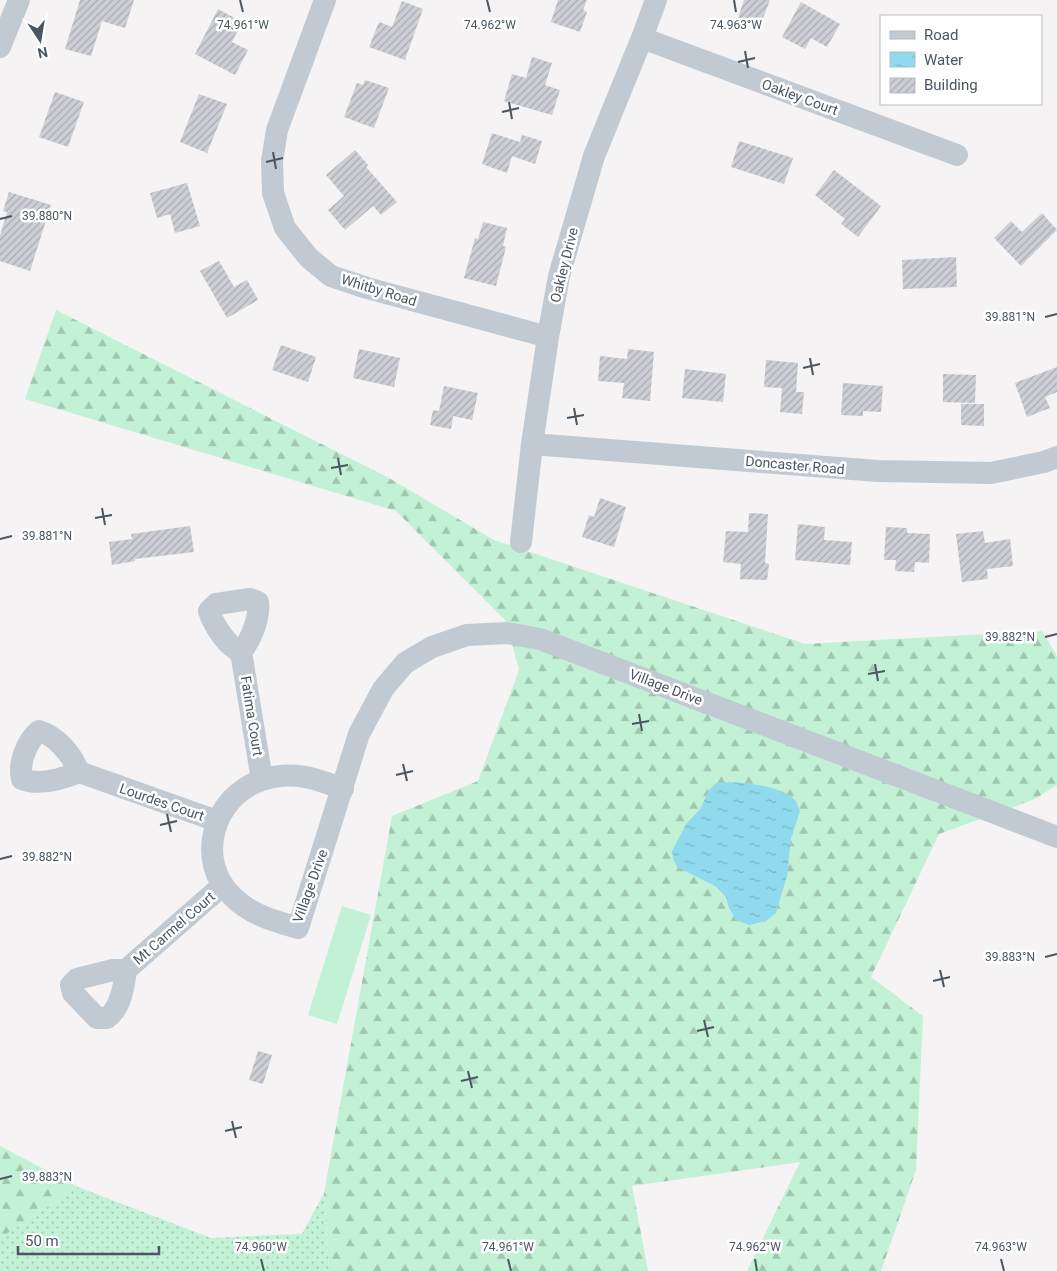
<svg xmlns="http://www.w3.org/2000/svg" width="1057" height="1271" font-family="Roboto,sans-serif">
	<defs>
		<pattern id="grass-dots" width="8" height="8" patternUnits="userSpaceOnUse" patternTransform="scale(1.25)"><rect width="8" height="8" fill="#c3f1d5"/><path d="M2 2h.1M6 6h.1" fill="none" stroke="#a0c6b0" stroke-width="1.8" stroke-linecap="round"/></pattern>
		<pattern id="forest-firs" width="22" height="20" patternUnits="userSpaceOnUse" patternTransform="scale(1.25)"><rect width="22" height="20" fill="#c3f1d5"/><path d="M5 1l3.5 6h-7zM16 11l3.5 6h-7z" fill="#a0c6b0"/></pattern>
		<pattern id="water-ripples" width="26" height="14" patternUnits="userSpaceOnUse" patternTransform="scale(1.25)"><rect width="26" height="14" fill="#90daee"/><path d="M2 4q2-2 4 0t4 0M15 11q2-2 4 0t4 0" fill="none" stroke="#78b4c4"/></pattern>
		<pattern id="building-hatch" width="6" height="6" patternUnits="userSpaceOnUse" patternTransform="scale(1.25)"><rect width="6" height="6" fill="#cdcfd5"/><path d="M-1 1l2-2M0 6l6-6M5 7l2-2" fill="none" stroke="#a8abb0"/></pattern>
	</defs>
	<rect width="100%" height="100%" fill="#f5f3f3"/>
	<path fill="url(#grass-dots)" d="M 78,1187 L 211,1238 L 302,1234 L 324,1193 L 329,1271 L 0,1271 L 0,1238 Z"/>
	<path fill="url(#forest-firs)" d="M 56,310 L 389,478 L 494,540 L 805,644 L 1042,631 L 1057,656 L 1057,785 L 1035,799 L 939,834 L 871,977 L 923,1016 L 916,1170 L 881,1271 L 747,1271 L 800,1162 L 632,1186 L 648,1271 L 329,1271 L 324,1193 L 392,816 L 478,781 L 519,670 L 506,621 L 396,511 L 25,399 Z
		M 0,1146 L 78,1187 L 0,1238 Z"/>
	<path fill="#c3f1d5" d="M 342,906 L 371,915 L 337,1024 L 308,1015 Z"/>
	<path fill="url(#water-ripples)" d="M 730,782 C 747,783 783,786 795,800 C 797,802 798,807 800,811 L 791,839 L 787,876 L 776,913 L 766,921 L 749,925 L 736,920 L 729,908 L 726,897 L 715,886 L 677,867 L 673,859 L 672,851 L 686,824 L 701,808 L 708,791 L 716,783 Z"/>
	<path fill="url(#building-hatch)" d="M 80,0 L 134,0 L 125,28 L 102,21 L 91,56 L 65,49 Z
		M 558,0 L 587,0 L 583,10 L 587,12 L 580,32 L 551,22 Z
		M 744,0 L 770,0 L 760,26 L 738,18 Z
		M 402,1 L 423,9 L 405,60 L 369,47 L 379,22 L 392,27 Z
		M 801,2 L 840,24 L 827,47 L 811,38 L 805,49 L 782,37 Z
		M 218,9 L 242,22 L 232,42 L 248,50 L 235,75 L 195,54 Z
		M 532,57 L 552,63 L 545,85 L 560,90 L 552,115 L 504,101 L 512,74 L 526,78 Z
		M 365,80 L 389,88 L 374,128 L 344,117 L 357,83 L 363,85 Z
		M 55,92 L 84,102 L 68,147 L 39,137 Z
		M 199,94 L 227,104 L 207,153 L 180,142 Z
		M 492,133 L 520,142 L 522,135 L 542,141 L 535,164 L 512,156 L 507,173 L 482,164 Z
		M 739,141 L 793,158 L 784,184 L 731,167 Z
		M 355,150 L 368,165 L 366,167 L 397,202 L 381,215 L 373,206 L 345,230 L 328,210 L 344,196 L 326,175 Z
		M 834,170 L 881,206 L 858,237 L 841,224 L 845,219 L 815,195 Z
		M 187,183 L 200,226 L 175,233 L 170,214 L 157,218 L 150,193 Z
		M 9,192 L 51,205 L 30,271 L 0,261 L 0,236 L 7,212 L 3,211 Z
		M 1042,213 L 1057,230 L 1021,266 L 994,238 L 1011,221 L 1022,232 Z
		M 483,222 L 507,228 L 503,246 L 506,247 L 496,286 L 464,278 L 475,238 L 478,239 Z
		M 956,257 L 957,287 L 903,289 L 902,260 Z
		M 219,261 L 234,287 L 247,280 L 258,300 L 227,318 L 200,271 Z
		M 281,345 L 316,357 L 308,382 L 272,370 Z
		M 359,349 L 400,358 L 394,387 L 353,378 Z
		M 628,349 L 654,352 L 650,401 L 622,398 L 624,383 L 598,381 L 600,356 L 627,359 Z
		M 766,360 L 798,363 L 796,392 L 804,392 L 802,414 L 780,412 L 782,388 L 764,387 Z
		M 1057,367 L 1057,392 L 1045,397 L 1050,408 L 1027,417 L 1015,383 Z
		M 685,369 L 726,374 L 723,402 L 682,398 Z
		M 943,374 L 976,375 L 975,403 L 943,402 Z
		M 843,383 L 883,386 L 881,412 L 863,411 L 863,416 L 841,415 Z
		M 444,386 L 478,393 L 472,420 L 453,416 L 451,429 L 430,425 L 433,410 L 439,411 Z
		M 961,404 L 984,404 L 984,426 L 961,425 Z
		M 600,498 L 626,507 L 614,547 L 582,537 L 589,515 L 594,517 Z
		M 749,513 L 768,514 L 765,563 L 769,564 L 767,580 L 740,579 L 741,564 L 723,562 L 726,531 L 748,532 Z
		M 798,524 L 825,527 L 824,540 L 852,542 L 850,565 L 795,560 Z
		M 190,526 L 194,552 L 135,559 L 135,561 L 112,565 L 109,542 L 132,539 L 131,534 Z
		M 886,527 L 907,528 L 907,533 L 930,534 L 929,563 L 915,562 L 914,572 L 895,571 L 896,560 L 884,560 Z
		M 983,531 L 985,543 L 1010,539 L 1013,566 L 987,569 L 988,579 L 962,582 L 956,534 Z
		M 258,1051 L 272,1055 L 263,1084 L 249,1080 Z"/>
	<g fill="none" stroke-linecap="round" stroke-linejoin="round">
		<path stroke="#c1cad2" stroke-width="22" d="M 325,0 L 277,130 L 272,161 L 273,193 L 285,228 L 309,258 L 331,276 L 367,288 L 548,337
			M 642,38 L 957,155
			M 0,47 L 19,0
			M 532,444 L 878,471 L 991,473 L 1044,462 L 1057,457
			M 521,542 L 532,444 L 548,337 L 559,276 L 594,156 L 642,38 L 656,0
			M 241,652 C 227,646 214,626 209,611 L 216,604 L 250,599 L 258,602 C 260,618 251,640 241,652 L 262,780
			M 79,772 C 62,779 39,786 22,779 C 18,763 27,741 39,731 C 57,736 72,755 79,772 L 217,821
			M 343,789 C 315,778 292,770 262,780 C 213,796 194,861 233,897 C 251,915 274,921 298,928 L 359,734 L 383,689 L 405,663 L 432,647 L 467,635 L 507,633 L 540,639 L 1057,837
			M 126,970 C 124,987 120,1009 107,1018 L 97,1018 L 73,993 L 71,985 L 77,979 L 113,970 L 126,970 L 223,885"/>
	</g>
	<path fill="none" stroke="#4a5661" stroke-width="2" d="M 240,0 L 243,12M 487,0 L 490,12M 734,0 L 736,12M 745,51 L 748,68M 738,62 L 755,58M 509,102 L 512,119M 502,112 L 519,108M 273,152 L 276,169M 266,162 L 283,158M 0,219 L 12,216M 1045,317 L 1057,314M 810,358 L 813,375M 803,368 L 820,364M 574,408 L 577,425M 567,418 L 584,415M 338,458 L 341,475M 331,468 L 348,465M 102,508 L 105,525M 95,518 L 112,515M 0,539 L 12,536M 1045,637 L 1057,634M 875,664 L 878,681M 868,674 L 885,671M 639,714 L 642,731M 632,724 L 649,721M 403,764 L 407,781M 396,775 L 413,771M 167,814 L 171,832M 160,825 L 177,821M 0,859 L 12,856M 1045,957 L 1057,954M 940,970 L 944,987M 933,981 L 950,977M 704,1020 L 708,1037M 697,1031 L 714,1027M 468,1071 L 472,1088M 461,1081 L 478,1077M 232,1121 L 236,1138M 225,1131 L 242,1127M 0,1179 L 12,1176M 261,1259 L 264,1271M 508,1259 L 511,1271M 755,1259 L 757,1271M 1001,1259 L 1004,1271"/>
	<g text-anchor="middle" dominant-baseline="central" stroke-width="5" stroke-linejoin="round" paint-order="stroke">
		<g font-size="14" fill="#4a5661" stroke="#fff">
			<text transform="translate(800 97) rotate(20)">Oakley Court</text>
			<text transform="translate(564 265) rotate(-76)">Oakley Drive</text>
			<text transform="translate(379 290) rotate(17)">Whitby Road</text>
			<text transform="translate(795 465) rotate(5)">Doncaster Road</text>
			<text transform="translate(666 687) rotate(21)">Village Drive</text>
			<text transform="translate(252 716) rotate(81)">Fatima Court</text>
			<text transform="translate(162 802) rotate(19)">Lourdes Court</text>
			<text transform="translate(310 886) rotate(-70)">Village Drive</text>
			<text transform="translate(174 928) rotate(-41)">Mt Carmel Court</text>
		</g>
	</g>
	<g font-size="12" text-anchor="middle" fill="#4a5661" stroke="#fff" stroke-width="5" stroke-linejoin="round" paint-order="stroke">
		<text x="243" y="29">74.961°W</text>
		<text x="490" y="29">74.962°W</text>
		<text x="736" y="29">74.963°W</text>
		<text x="47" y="220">39.880°N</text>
		<text x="1010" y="321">39.881°N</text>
		<text x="47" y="540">39.881°N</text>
		<text x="1010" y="641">39.882°N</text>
		<text x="47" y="861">39.882°N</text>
		<text x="1010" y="961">39.883°N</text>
		<text x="47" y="1181">39.883°N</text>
		<text x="261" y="1251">74.960°W</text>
		<text x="508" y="1251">74.961°W</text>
		<text x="755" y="1251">74.962°W</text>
		<text x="1001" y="1251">74.963°W</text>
	</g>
	<rect x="880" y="15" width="162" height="90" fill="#ffffff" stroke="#b7bbc0"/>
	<rect x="890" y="31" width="25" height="8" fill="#c1cad2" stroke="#b7bbc0"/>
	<text x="924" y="40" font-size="15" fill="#4a5661">Road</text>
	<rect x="890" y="52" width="25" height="15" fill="url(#water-ripples)" stroke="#b7bbc0"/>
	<text x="924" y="65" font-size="15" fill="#4a5661">Water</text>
	<rect x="890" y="78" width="25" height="15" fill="url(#building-hatch)" stroke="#b7bbc0"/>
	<text x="924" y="90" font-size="15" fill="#4a5661">Building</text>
	<g transform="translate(40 40) rotate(168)" stroke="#ffffff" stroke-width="4" paint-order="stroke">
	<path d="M0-4L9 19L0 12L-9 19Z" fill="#4a5661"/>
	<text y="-8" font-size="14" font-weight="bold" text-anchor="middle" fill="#4a5661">N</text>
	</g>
	<path d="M18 1246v8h141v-8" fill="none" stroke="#4a5661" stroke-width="2.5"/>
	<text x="25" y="1246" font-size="15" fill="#4a5661" stroke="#ffffff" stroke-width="4" paint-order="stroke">50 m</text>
</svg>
